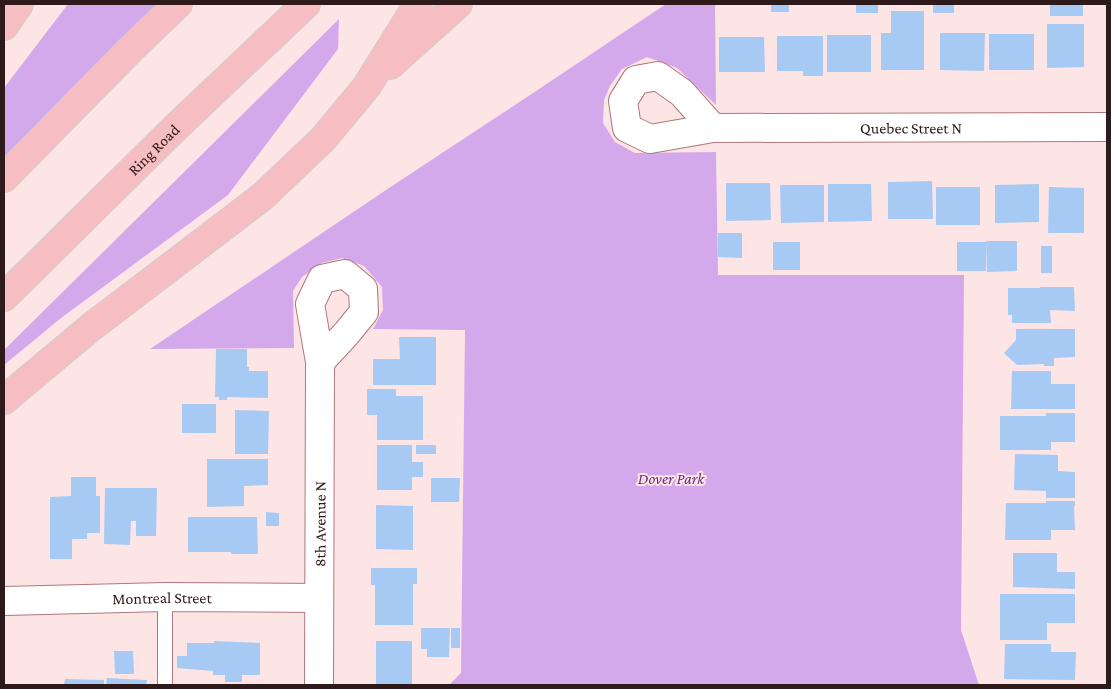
<svg xmlns="http://www.w3.org/2000/svg" width="1111" height="689" font-family="'Crimson Pro',serif">
	<rect width="100%" height="100%" fill="#fde4e5"/>
	<path fill="#d4a9ec" d="M 68,4 L 158,4 L 4,157 L 4,88 Z
		M 666,4 L 715,4 L 716,105 L 677,68 L 647,57 L 622,69 L 610,86 L 604,100 L 603,123 L 615,142 L 635,153 L 716,152 L 718,275 L 964,275 L 961,630 L 979,685 L 449,685 L 461,673 L 465,330 L 373,329 L 383,310 L 382,287 L 364,266 L 342,258 L 322,263 L 302,277 L 293,291 L 294,348 L 150,349 L 389,188 L 530,95 Z
		M 339,19 L 338,49 L 228,195 L 61,318 L 4,365 L 4,350 Z"/>
	<path fill="#a7caf4" d="M 771,4 L 789,4 L 789,12 L 771,12 Z
		M 856,4 L 878,4 L 878,13 L 856,13 Z
		M 933,4 L 954,4 L 954,13 L 933,13 Z
		M 1050,4 L 1083,4 L 1083,16 L 1050,16 Z
		M 891,11 L 924,11 L 924,70 L 881,70 L 881,33 L 891,33 Z
		M 1047,24 L 1084,24 L 1084,67 L 1047,68 Z
		M 940,33 L 985,33 L 984,71 L 940,70 Z
		M 989,34 L 1034,34 L 1034,70 L 989,70 Z
		M 827,35 L 871,35 L 871,72 L 827,72 Z
		M 777,36 L 823,36 L 823,76 L 803,76 L 803,71 L 777,71 Z
		M 719,37 L 764,37 L 765,72 L 719,72 Z
		M 932,181 L 933,219 L 888,219 L 888,182 Z
		M 726,183 L 770,183 L 771,220 L 726,221 Z
		M 828,184 L 871,184 L 872,221 L 828,222 Z
		M 1039,184 L 1039,222 L 995,223 L 995,185 Z
		M 780,185 L 824,185 L 824,222 L 781,223 Z
		M 936,187 L 980,187 L 980,225 L 936,225 Z
		M 1049,187 L 1084,188 L 1084,233 L 1048,233 Z
		M 718,233 L 742,233 L 742,258 L 718,257 Z
		M 986,241 L 1017,241 L 1017,271 L 987,272 Z
		M 773,242 L 800,242 L 800,270 L 773,270 Z
		M 957,242 L 986,242 L 986,271 L 957,271 Z
		M 1041,246 L 1052,246 L 1052,273 L 1041,273 Z
		M 1040,287 L 1074,287 L 1075,311 L 1050,310 L 1051,323 L 1012,323 L 1012,315 L 1008,315 L 1008,288 L 1040,288 Z
		M 1016,329 L 1075,329 L 1075,357 L 1054,358 L 1054,366 L 1044,366 L 1044,364 L 1017,365 L 1004,353 L 1016,340 Z
		M 399,337 L 436,337 L 436,385 L 373,385 L 373,359 L 400,359 Z
		M 216,349 L 247,349 L 247,367 L 249,367 L 249,371 L 268,371 L 268,398 L 227,397 L 227,400 L 219,400 L 219,397 L 215,397 Z
		M 1012,371 L 1051,371 L 1051,384 L 1075,384 L 1075,409 L 1011,409 Z
		M 367,389 L 396,389 L 396,396 L 423,396 L 423,440 L 377,440 L 377,415 L 367,415 Z
		M 182,404 L 216,404 L 216,433 L 182,433 Z
		M 235,410 L 269,411 L 268,454 L 235,454 Z
		M 1046,413 L 1075,413 L 1075,442 L 1051,442 L 1051,450 L 1000,450 L 1000,416 L 1046,416 Z
		M 377,445 L 412,445 L 412,462 L 423,462 L 423,477 L 412,477 L 412,490 L 377,490 Z
		M 416,445 L 436,445 L 436,454 L 416,454 Z
		M 1015,454 L 1058,455 L 1058,471 L 1075,472 L 1075,498 L 1046,498 L 1046,491 L 1014,490 Z
		M 207,459 L 268,459 L 268,485 L 244,486 L 244,506 L 207,507 Z
		M 71,477 L 96,477 L 96,496 L 100,496 L 100,533 L 87,533 L 87,539 L 72,539 L 72,559 L 50,559 L 50,497 L 71,496 Z
		M 431,478 L 460,478 L 459,502 L 431,502 Z
		M 105,488 L 157,488 L 156,536 L 136,536 L 136,521 L 131,521 L 130,545 L 104,544 Z
		M 1046,501 L 1075,501 L 1075,506 L 1074,506 L 1075,530 L 1051,530 L 1051,540 L 1005,540 L 1006,503 L 1046,503 Z
		M 376,505 L 413,506 L 413,550 L 376,549 Z
		M 266,512 L 279,513 L 279,526 L 266,526 Z
		M 188,517 L 257,517 L 258,554 L 231,554 L 231,552 L 188,552 Z
		M 1013,553 L 1057,553 L 1057,572 L 1075,572 L 1075,589 L 1013,587 Z
		M 371,568 L 417,568 L 417,584 L 413,584 L 413,625 L 375,625 L 375,585 L 371,585 Z
		M 1000,594 L 1075,594 L 1075,623 L 1047,623 L 1047,640 L 1000,640 Z
		M 421,628 L 450,628 L 449,657 L 427,657 L 427,649 L 421,649 Z
		M 451,628 L 460,628 L 460,648 L 451,648 Z
		M 214,641 L 260,643 L 260,675 L 242,675 L 242,682 L 225,682 L 225,675 L 213,675 L 213,671 L 177,668 L 177,656 L 187,656 L 187,643 L 214,643 Z
		M 376,641 L 412,641 L 412,685 L 376,685 Z
		M 1005,644 L 1051,644 L 1051,652 L 1076,652 L 1075,680 L 1004,679 Z
		M 114,651 L 133,651 L 134,674 L 115,674 Z
		M 107,678 L 147,680 L 146,685 L 106,685 Z
		M 65,679 L 104,680 L 104,685 L 64,685 Z"/>
	<g fill="none" stroke-linecap="round" stroke-linejoin="round">
		<defs>
			<path id="lane" d="M 165,685 L 165,597"/>
			<g id="street">
				<path id="s1" d="M 713,128 L 682,93 L 658,76 L 636,80 L 623,101 L 627,128 L 650,139 L 713,128 L 1107,127"/>
				<path id="s2" d="M 4,601 L 165,597 L 319,598"/>
				<path id="s3" d="M 319,685 L 320,362 L 310,304 L 322,279 L 345,274 L 363,289 L 364,312 L 346,334 L 320,362"/>
			</g>
			<g id="highway">
				<path d="M 4,26 L 19,4"/>
				<path d="M 390,65 L 458,4"/>
				<path d="M 4,178 L 131,49 L 178,4"/>
				<path id="s4" d="M 4,297 L 174,129 L 306,4"/>
				<path d="M 4,400 L 90,328 L 262,197 L 323,139 L 367,86 L 418,4"/>
			</g>
		</defs>
		<use href="#lane" stroke="#af777c" stroke-width="16"/>
		<use href="#street" stroke="#af777c" stroke-width="30"/>
		<use href="#highway" stroke="#d1cccd" stroke-width="30"/>
		<use href="#lane" stroke="#fff" stroke-width="14"/>
		<use href="#street" stroke="#fff" stroke-width="28"/>
		<use href="#highway" stroke="#f6bec3" stroke-width="28"/>
	</g>
	<g text-anchor="middle" dominant-baseline="central" stroke-width="4" stroke-linejoin="round" paint-order="stroke">
		<g font-size="16" fill="#2e191b" stroke="#fde4e5">
			<text stroke="none"><textPath href="#s1" startOffset="438">Quebec Street N</textPath></text>
			<text stroke="none"><textPath href="#s4" startOffset="210">Ring Road</textPath></text>
			<text stroke="none"><textPath href="#s3" startOffset="161">8th Avenue N</textPath></text>
			<text stroke="none"><textPath href="#s2" startOffset="158">Montreal Street</textPath></text>
		</g>
		<g font-size="16" font-style="italic" fill="#652f7f" stroke="#fde4e5">
			<text x="671" y="478">Dover Park</text>
		</g>
	</g>
	<rect width="1111" height="689" fill="none" stroke="#2e191b" stroke-width="10"/>
</svg>
